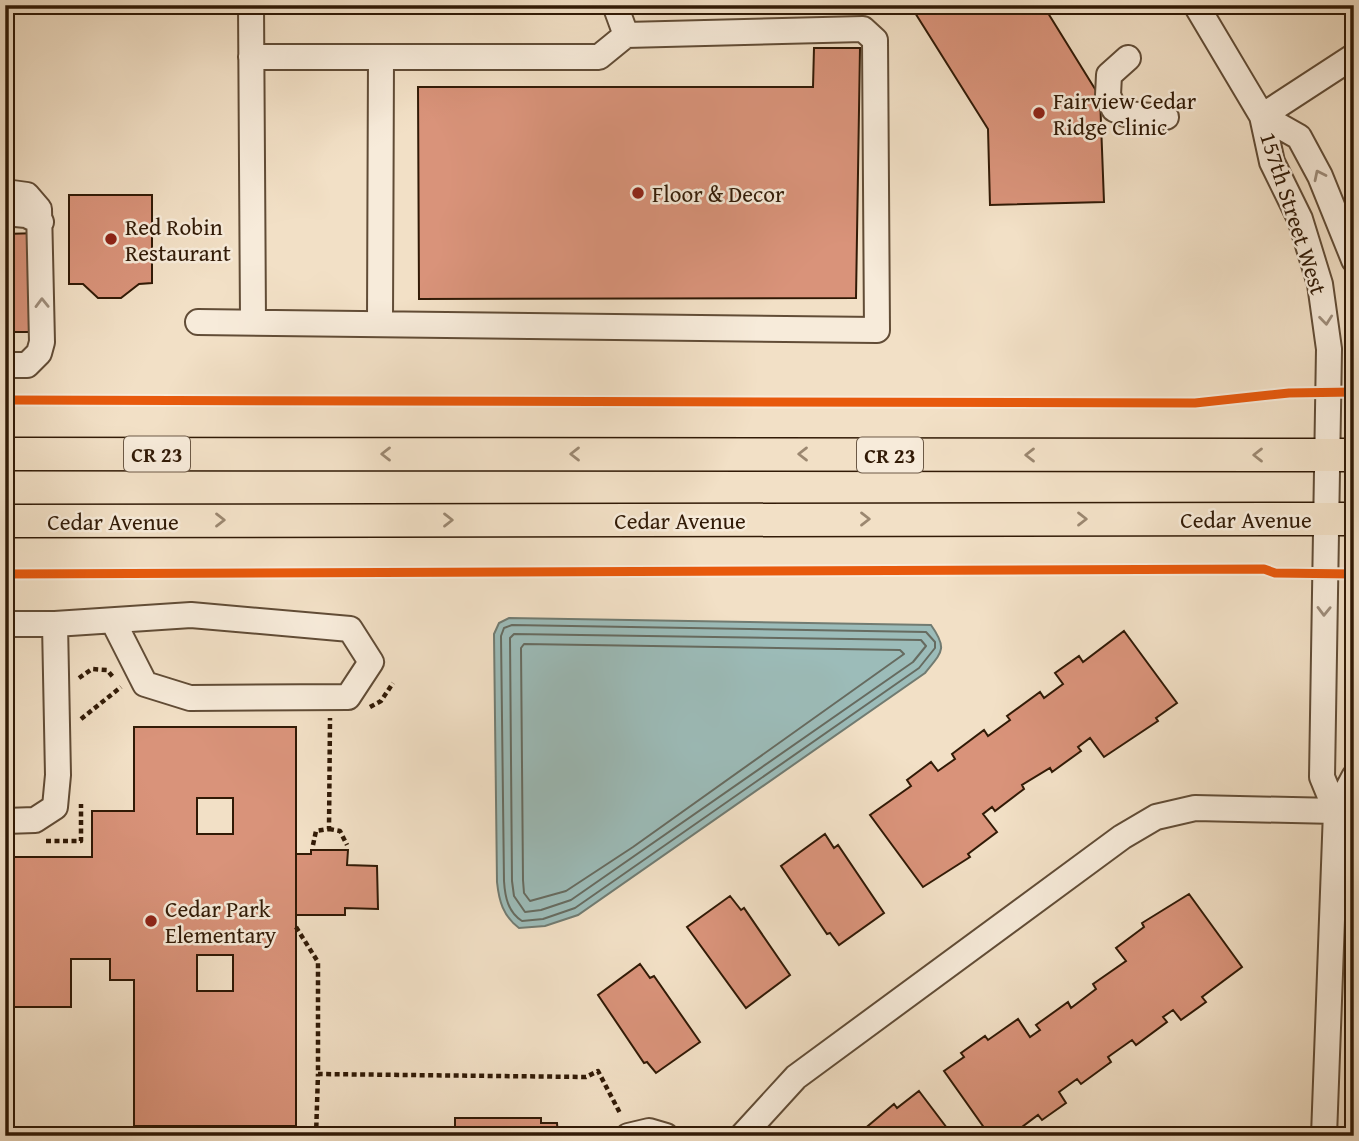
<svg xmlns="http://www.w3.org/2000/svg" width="1359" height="1141" font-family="'Gentium Book Plus',serif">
	<rect width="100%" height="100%" fill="#f2e0c6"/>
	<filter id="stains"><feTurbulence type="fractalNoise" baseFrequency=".00286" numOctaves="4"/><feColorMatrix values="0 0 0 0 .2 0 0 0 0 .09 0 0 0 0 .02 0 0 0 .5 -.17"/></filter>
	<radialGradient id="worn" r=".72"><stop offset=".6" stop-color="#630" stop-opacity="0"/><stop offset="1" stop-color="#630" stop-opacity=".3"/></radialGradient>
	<path fill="#9cbcb9" stroke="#717b71" stroke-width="2" d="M 509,618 L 931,625 C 948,649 942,652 925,673 L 578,915 L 545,926 L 519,928 C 503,916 499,901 497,882 L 494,634 L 499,623 Z"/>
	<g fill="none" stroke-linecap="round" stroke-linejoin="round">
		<path stroke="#666b60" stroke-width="2" d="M 512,625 L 926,632 L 935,642 L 935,648 L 919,668 L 575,908 L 543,919 L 522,921 C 508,912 505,897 504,881 L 501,636 L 504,628 Z
			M 514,634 L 921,640 L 926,646 L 913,662 L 571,900 L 541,910 L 525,912 L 514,896 L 512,881 L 510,638 Z
			M 524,644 L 900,650 L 904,654 L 633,847 L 566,891 L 530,901 L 524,893 L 523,880 L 521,648 Z"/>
	</g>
	<path fill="#d9937a" stroke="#311a06" stroke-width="2" fill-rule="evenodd" d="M 916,5 L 1043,5 L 1100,97 L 1104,202 L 990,205 L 988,129 L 912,8 Z
		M 814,48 L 860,48 L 856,298 L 419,299 L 418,87 L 813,87 Z
		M 69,195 L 152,195 L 152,283 L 139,284 L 121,298 L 98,298 L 83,284 L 69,284 Z
		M 39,233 L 41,332 L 5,332 L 5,234 Z
		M 1124,631 L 1177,703 L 1156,718 L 1158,721 L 1104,757 L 1090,738 L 1078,747 L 1081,751 L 1052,772 L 1050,768 L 1022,785 L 1024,789 L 995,811 L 992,807 L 983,814 L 997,832 L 968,854 L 970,857 L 923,887 L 870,815 L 911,786 L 907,780 L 931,762 L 938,771 L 955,759 L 952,754 L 984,730 L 988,736 L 1010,720 L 1007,716 L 1040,692 L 1044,698 L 1063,684 L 1055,673 L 1079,656 L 1083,662 Z
		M 134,727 L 296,727 L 296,1126 L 134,1126 L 134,980 L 110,980 L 110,959 L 71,959 L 71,1007 L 5,1007 L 5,857 L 92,857 L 92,811 L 134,811 ZM 197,798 L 233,798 L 233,834 L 197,834 ZM 197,955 L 233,955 L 233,991 L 197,991 Z
		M 825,834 L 834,848 L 838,845 L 884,913 L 839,945 L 830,933 L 827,934 L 781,866 Z
		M 311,850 L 348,850 L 347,865 L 377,866 L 378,909 L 345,908 L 345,915 L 296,915 L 296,854 L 311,854 Z
		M 1189,894 L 1242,967 L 1202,997 L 1206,1002 L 1181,1020 L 1173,1010 L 1163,1017 L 1167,1022 L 1136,1045 L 1132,1040 L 1108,1057 L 1111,1062 L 1081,1084 L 1077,1079 L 1059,1092 L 1066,1103 L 1042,1120 L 1038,1115 L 1010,1136 L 990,1136 L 944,1071 L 964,1057 L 961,1053 L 985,1036 L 988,1040 L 1018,1019 L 1030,1037 L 1040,1030 L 1036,1025 L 1068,1002 L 1071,1008 L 1096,989 L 1093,984 L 1126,961 L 1116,948 L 1144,927 L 1142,923 Z
		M 730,896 L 741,910 L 744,908 L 790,975 L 746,1008 L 687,927 Z
		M 640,964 L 650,978 L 654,976 L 700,1042 L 656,1073 L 647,1062 L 644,1063 L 598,995 Z
		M 919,1091 L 953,1136 L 856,1136 L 894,1104 L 897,1108 Z
		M 455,1118 L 541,1118 L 541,1123 L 557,1123 L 558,1136 L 455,1136 Z"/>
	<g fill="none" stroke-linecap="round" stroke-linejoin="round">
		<defs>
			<path id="minor" d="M 251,5 L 253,320
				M 1196,5 L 1262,116 L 1272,162 L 1300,219 L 1320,284 L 1329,349 L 1322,777 L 1336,811 L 1324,1136
				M 251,57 L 599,57 L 626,35
				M 1128,58 L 1109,75 L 1108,95 L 1114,109 L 1125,114 L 1166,117
				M 1262,116 L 1299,137 L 1320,176 L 1354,260
				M 1262,116 L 1354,56
				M 5,192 L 27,195 L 39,209 L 42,342 L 39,353 L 27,365 L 5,365
				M 5,213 L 26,215 L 41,222
				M 198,322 L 877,330 L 875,40 L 863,29 L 626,35 L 615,5
				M 380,322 L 381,57
				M 5,624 L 55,624 L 58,775 L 55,807 L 35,820 L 5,821
				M 55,624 L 191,615 L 350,629 L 371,662 L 348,697 L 190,698 L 145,684 L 113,621
				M 1336,811 L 1354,777
				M 628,1136 L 649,1131 L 666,1136
				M 742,1136 L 796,1077 L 1122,837 L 1156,817 L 1195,808 L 1336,811"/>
			<path id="major" d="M 5,454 L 1354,455
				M 5,521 L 1354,519"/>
		</defs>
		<use href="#minor" stroke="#614c36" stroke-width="28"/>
		<use href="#major" stroke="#311a06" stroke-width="35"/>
		<path stroke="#311a06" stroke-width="4.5" stroke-dasharray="5 3.5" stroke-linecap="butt" d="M 580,5 L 582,11
			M 79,678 L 92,669 L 107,670 L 113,677
			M 370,707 L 381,701 L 393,683
			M 81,719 L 121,687
			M 329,829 L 340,831 L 347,845
			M 46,841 L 81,841 L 81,804
			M 313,845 L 316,831 L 329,829 L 330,718
			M 296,927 L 318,962 L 318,1074 L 586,1077 L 598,1071 L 621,1115
			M 316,1136 L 318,1074"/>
		<use href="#minor" stroke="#f7ebda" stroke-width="24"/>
		<use href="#major" stroke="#f2e0c6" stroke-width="32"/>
		<defs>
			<path id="cycleway" d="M 5,400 L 1195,403 L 1289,393 L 1354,392
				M 5,574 L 1264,569 L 1275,573 L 1354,574"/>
		</defs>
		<use href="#cycleway" stroke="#f7ebda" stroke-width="13"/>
		<use href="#cycleway" stroke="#e8590c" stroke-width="9"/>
	</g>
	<defs><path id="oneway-chevron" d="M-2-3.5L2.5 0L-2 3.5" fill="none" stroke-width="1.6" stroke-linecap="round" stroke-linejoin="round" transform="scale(1.75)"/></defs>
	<g stroke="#9e8d7b">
		<use href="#oneway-chevron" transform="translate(1319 175) rotate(-116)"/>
		<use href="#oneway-chevron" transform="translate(42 303) rotate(-91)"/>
		<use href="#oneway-chevron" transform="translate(1326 320) rotate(84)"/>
		<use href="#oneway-chevron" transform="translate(1324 611) rotate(91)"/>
	</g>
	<g stroke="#9b8770">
		<use href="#oneway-chevron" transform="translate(386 454) rotate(-180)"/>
		<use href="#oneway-chevron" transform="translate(575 454) rotate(-180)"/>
		<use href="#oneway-chevron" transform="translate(803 454) rotate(-180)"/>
		<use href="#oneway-chevron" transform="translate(1030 455) rotate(-180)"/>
		<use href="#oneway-chevron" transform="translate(1258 455) rotate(-180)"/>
		<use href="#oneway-chevron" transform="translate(865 519)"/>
		<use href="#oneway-chevron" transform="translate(1082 519)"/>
		<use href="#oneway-chevron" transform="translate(220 520)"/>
		<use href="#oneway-chevron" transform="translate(448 520)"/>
	</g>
	<g fill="#8f2418" stroke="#f7ebda" stroke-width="2.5">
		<circle cx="1039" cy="113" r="7"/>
		<circle cx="638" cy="193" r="7"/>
		<circle cx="111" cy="239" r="7"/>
		<circle cx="151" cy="921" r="7"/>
	</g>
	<g text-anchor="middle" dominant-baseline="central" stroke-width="5" stroke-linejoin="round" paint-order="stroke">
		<g fill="#f7ebda" stroke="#6c5946" stroke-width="2">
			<rect x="124" y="436.5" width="66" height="35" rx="5"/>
			<rect x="857" y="437.5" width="66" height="35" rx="5"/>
		</g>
		<g font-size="21" font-weight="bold" fill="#311a06">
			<text x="157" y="454">CR 23</text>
			<text x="890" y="455">CR 23</text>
		</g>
		<g font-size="23" fill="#311a06" stroke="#f7ebda" text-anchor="start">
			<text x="1053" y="100">Fairview Cedar<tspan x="1053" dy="26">Ridge Clinic</tspan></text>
			<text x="652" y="193">Floor &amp; Decor</text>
			<text x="125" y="226">Red Robin<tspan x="125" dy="26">Restaurant</tspan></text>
			<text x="165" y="908">Cedar Park<tspan x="165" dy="26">Elementary</tspan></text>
		</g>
		<g font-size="23" fill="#311a06" stroke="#f7ebda">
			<text transform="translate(1294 213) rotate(72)">157th Street West</text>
			<text x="1246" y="519">Cedar Avenue</text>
			<text x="680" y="520">Cedar Avenue</text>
			<text x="113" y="521">Cedar Avenue</text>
		</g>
	</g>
	<rect width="1359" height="1141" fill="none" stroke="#f2e0c6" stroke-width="28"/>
	<rect x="7" y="7" width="1345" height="1127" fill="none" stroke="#311a06" stroke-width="3.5"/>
	<rect x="14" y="14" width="1331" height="1113" fill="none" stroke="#311a06" stroke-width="2"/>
	<rect width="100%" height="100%" filter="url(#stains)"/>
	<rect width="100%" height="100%" fill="url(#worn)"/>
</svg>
